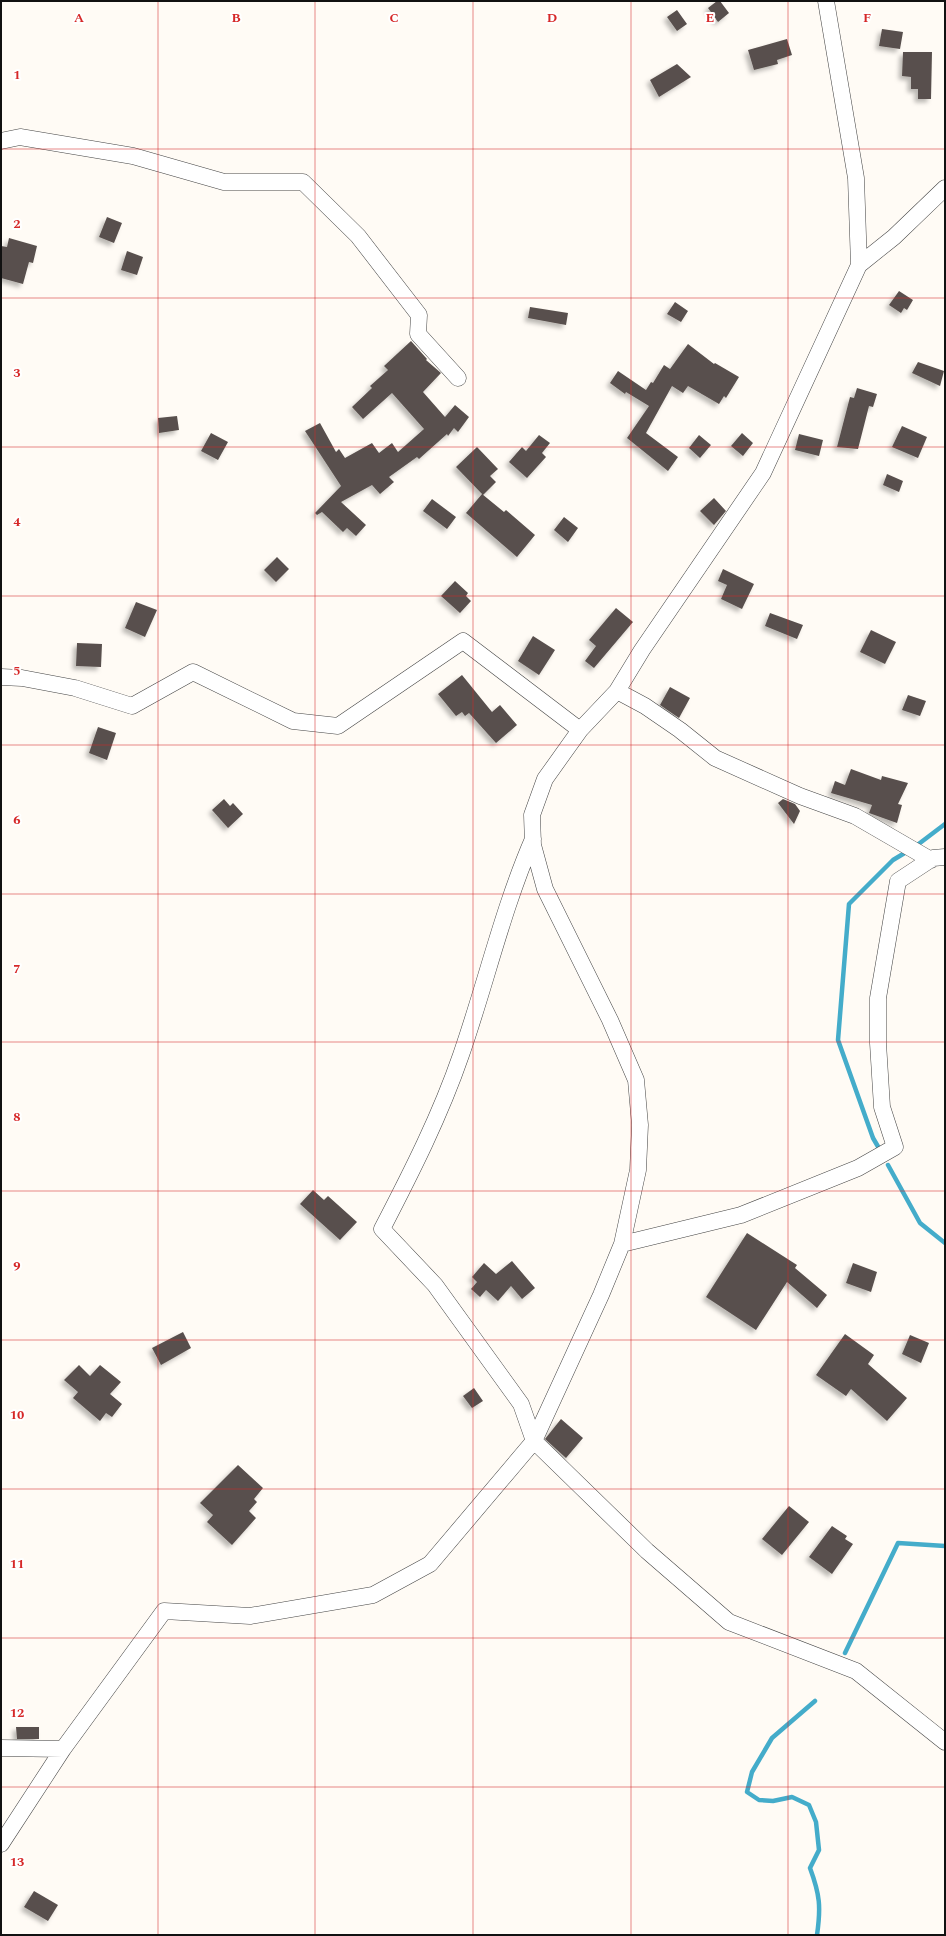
<svg xmlns="http://www.w3.org/2000/svg" width="946" height="1936" font-family="Spectral,serif">
	<defs>
		<filter id="shadow"><feDropShadow dx="-3.5" dy="3.5" stdDeviation="2" flood-color="#0004"/></filter>
	</defs>
	<rect width="100%" height="100%" fill="#fffbf5"/>
	<g fill="none" stroke-linecap="round" stroke-linejoin="round">
		<path stroke="#44acca" stroke-width="4.5" d="M 916,846 L 945,824
			M 880,1150 L 873,1138 L 838,1040 L 849,904 L 893,860 L 908,851
			M 888,1165 L 920,1223 L 945,1243
			M 845,1653 L 898,1543 L 945,1546
			M 815,1701 L 772,1738 L 752,1772 L 747,1792 L 759,1800 L 773,1801 L 792,1797 L 809,1805 L 816,1822 L 819,1850 L 810,1868 C 820,1895 821,1907 817,1935"/>
	</g>
	<path fill="#59504d" filter="url(#shadow)" d="M 717,1 L 720,1 L 729,13 L 718,22 L 708,8 Z
		M 677,10 L 687,24 L 677,31 L 667,17 Z
		M 882,29 L 903,32 L 900,49 L 879,46 Z
		M 787,39 L 792,55 L 777,60 L 778,64 L 754,70 L 748,50 Z
		M 903,52 L 932,52 L 931,99 L 918,99 L 918,89 L 911,89 L 911,77 L 902,76 Z
		M 677,64 L 691,77 L 659,97 L 650,80 Z
		M 107,217 L 122,223 L 114,243 L 99,237 Z
		M 9,238 L 37,246 L 33,263 L 29,262 L 23,284 L 1,278 L 1,246 L 7,247 Z
		M 127,251 L 143,257 L 137,275 L 121,270 Z
		M 899,291 L 913,300 L 907,310 L 904,308 L 901,313 L 889,305 Z
		M 675,302 L 688,311 L 681,322 L 667,314 Z
		M 530,307 L 568,313 L 566,325 L 528,318 Z
		M 411,341 L 427,359 L 426,360 L 441,373 L 423,392 L 445,417 L 455,405 L 469,417 L 458,432 L 454,428 L 448,436 L 447,434 L 419,459 L 417,457 L 389,477 L 394,482 L 380,494 L 372,485 L 341,502 L 366,525 L 356,536 L 347,528 L 343,532 L 322,512 L 317,515 L 315,513 L 341,486 L 305,431 L 320,423 L 336,452 L 339,449 L 345,458 L 372,443 L 379,453 L 392,443 L 398,452 L 424,429 L 392,393 L 363,419 L 352,407 L 372,388 L 370,386 L 388,370 L 384,366 Z
		M 688,344 L 714,364 L 715,363 L 739,377 L 726,398 L 724,396 L 719,404 L 688,386 L 683,393 L 672,386 L 646,433 L 678,457 L 668,471 L 627,438 L 649,406 L 626,392 L 625,394 L 610,383 L 618,371 L 646,390 L 651,382 L 653,383 L 664,365 L 670,369 Z
		M 918,362 L 944,371 L 940,386 L 912,373 Z
		M 857,388 L 877,394 L 873,407 L 869,406 L 858,449 L 837,447 L 850,397 L 854,398 Z
		M 177,416 L 179,430 L 159,433 L 158,418 Z
		M 902,426 L 927,437 L 918,458 L 892,447 Z
		M 211,433 L 228,442 L 218,460 L 201,451 Z
		M 742,433 L 753,443 L 743,456 L 731,446 Z
		M 799,434 L 823,440 L 819,456 L 795,450 Z
		M 539,435 L 550,443 L 542,453 L 546,457 L 527,478 L 509,462 L 522,447 L 526,451 Z
		M 699,435 L 711,445 L 700,458 L 689,448 Z
		M 477,447 L 498,469 L 490,476 L 496,482 L 483,495 L 456,467 Z
		M 887,474 L 903,481 L 899,492 L 883,485 Z
		M 482,494 L 504,512 L 506,510 L 535,535 L 517,557 L 466,513 Z
		M 714,498 L 726,511 L 714,525 L 700,511 Z
		M 432,499 L 456,517 L 447,529 L 423,511 Z
		M 564,517 L 578,528 L 568,542 L 554,530 Z
		M 277,557 L 289,569 L 276,582 L 264,570 Z
		M 723,569 L 754,584 L 742,609 L 721,599 L 727,585 L 718,581 Z
		M 455,581 L 468,593 L 466,596 L 471,601 L 460,613 L 441,596 Z
		M 136,602 L 157,610 L 145,637 L 125,628 Z
		M 616,608 L 633,622 L 594,668 L 585,661 L 596,646 L 589,640 Z
		M 770,613 L 803,625 L 797,639 L 765,626 Z
		M 871,630 L 896,642 L 885,664 L 860,652 Z
		M 533,636 L 555,650 L 539,675 L 518,661 Z
		M 77,643 L 102,644 L 101,667 L 76,666 Z
		M 462,675 L 492,712 L 500,705 L 517,725 L 496,743 L 469,713 L 465,716 L 462,712 L 456,716 L 438,694 Z
		M 670,687 L 690,698 L 679,718 L 660,705 Z
		M 908,695 L 926,701 L 920,716 L 902,710 Z
		M 98,727 L 116,733 L 107,760 L 89,753 Z
		M 851,769 L 881,780 L 882,776 L 908,783 L 898,804 L 902,805 L 897,823 L 869,813 L 872,805 L 831,793 L 835,781 L 845,785 Z
		M 224,799 L 230,806 L 233,803 L 243,814 L 228,828 L 212,810 Z
		M 783,799 L 795,804 L 800,811 L 794,824 L 778,803 Z
		M 313,1190 L 324,1200 L 328,1196 L 357,1222 L 340,1240 L 300,1204 Z
		M 747,1233 L 797,1265 L 795,1268 L 827,1295 L 817,1308 L 787,1282 L 756,1330 L 706,1297 Z
		M 512,1261 L 535,1288 L 522,1299 L 511,1286 L 498,1301 L 486,1290 L 480,1297 L 471,1289 L 477,1282 L 472,1277 L 484,1263 L 496,1274 Z
		M 853,1263 L 877,1272 L 871,1292 L 846,1283 Z
		M 183,1332 L 191,1348 L 161,1365 L 152,1348 Z
		M 845,1334 L 874,1355 L 868,1364 L 907,1398 L 887,1421 L 851,1389 L 846,1396 L 816,1375 Z
		M 910,1335 L 929,1343 L 921,1363 L 902,1354 Z
		M 79,1365 L 90,1376 L 100,1365 L 121,1382 L 110,1394 L 122,1404 L 112,1417 L 106,1413 L 100,1421 L 73,1398 L 78,1392 L 64,1380 Z
		M 474,1388 L 483,1401 L 472,1408 L 463,1396 Z
		M 561,1419 L 583,1438 L 566,1458 L 545,1439 Z
		M 238,1465 L 263,1488 L 254,1499 L 257,1502 L 249,1511 L 256,1518 L 232,1545 L 207,1522 L 213,1515 L 200,1503 Z
		M 789,1506 L 809,1522 L 782,1555 L 762,1539 Z
		M 832,1526 L 847,1536 L 845,1539 L 853,1544 L 832,1574 L 809,1557 Z
		M 16,1727 L 39,1727 L 39,1739 L 17,1739 Z
		M 34,1891 L 58,1905 L 48,1921 L 24,1907 Z"/>
	<g fill="none" stroke-linecap="round" stroke-linejoin="round">
		<defs>
			<path id="minor" d="M 826,1 L 856,178 L 859,265
				M 1,141 L 20,137 L 133,156 L 224,182 L 303,182 L 358,236 L 419,315 L 418,334 L 458,378
				M 1,677 L 22,678 L 75,688 L 132,706 L 193,672 L 293,721 L 338,726 L 463,641 L 580,730
				M 617,691 L 645,706 L 680,730 L 715,758 L 800,796 L 855,816 L 931,860
				M 533,839 C 503,908 486,983 461,1055 C 440,1116 411,1173 382,1229 L 435,1285 L 521,1404 L 534,1441 L 647,1551 L 729,1622 L 856,1671 L 945,1742
				M 622,1244 L 741,1215 L 858,1168 L 895,1147 L 882,1107 L 878,1043 L 878,998 L 898,881 L 933,858 L 945,857
				M 1,1748 L 63,1749
				M 1,1844 L 63,1749 L 164,1611 L 250,1616 L 373,1595 L 430,1564 L 534,1441 L 601,1295 L 622,1244 L 638,1170 L 640,1125 L 636,1080 L 610,1020 L 545,889 L 533,845 L 532,815 L 545,779 L 580,730 L 617,691 L 642,650 L 763,473 L 859,265 L 894,237 L 945,188"/>
		</defs>
		<use href="#minor" stroke="#444" stroke-width="17"/>
		<use href="#minor" stroke="#fff" stroke-width="16"/>
	</g>
	<path fill="none" stroke="#d62828" stroke-width="1" stroke-opacity="0.55" d="M 158,1 L 158,1935M 315,1 L 315,1935M 473,1 L 473,1935M 631,1 L 631,1935M 788,1 L 788,1935M 1,149 L 945,149M 1,298 L 945,298M 1,447 L 945,447M 1,596 L 945,596M 1,745 L 945,745M 1,894 L 945,894M 1,1042 L 945,1042M 1,1191 L 945,1191M 1,1340 L 945,1340M 1,1489 L 945,1489M 1,1638 L 945,1638M 1,1787 L 945,1787"/>
	<g font-size="13" text-anchor="middle" font-weight="bold" fill="#d62828" stroke="#fff" stroke-width="4" stroke-linejoin="round" paint-order="stroke">
		<text x="79" y="22">A</text>
		<text x="236" y="22">B</text>
		<text x="394" y="22">C</text>
		<text x="552" y="22">D</text>
		<text x="710" y="22">E</text>
		<text x="867" y="22">F</text>
		<text x="17" y="79">1</text>
		<text x="17" y="228">2</text>
		<text x="17" y="377">3</text>
		<text x="17" y="526">4</text>
		<text x="17" y="675">5</text>
		<text x="17" y="824">6</text>
		<text x="17" y="973">7</text>
		<text x="17" y="1121">8</text>
		<text x="17" y="1270">9</text>
		<text x="17" y="1419">10</text>
		<text x="17" y="1568">11</text>
		<text x="17" y="1717">12</text>
		<text x="17" y="1866">13</text>
	</g>
	<rect width="946" height="1936" fill="none" stroke="#111111" stroke-width="4"/>
</svg>
